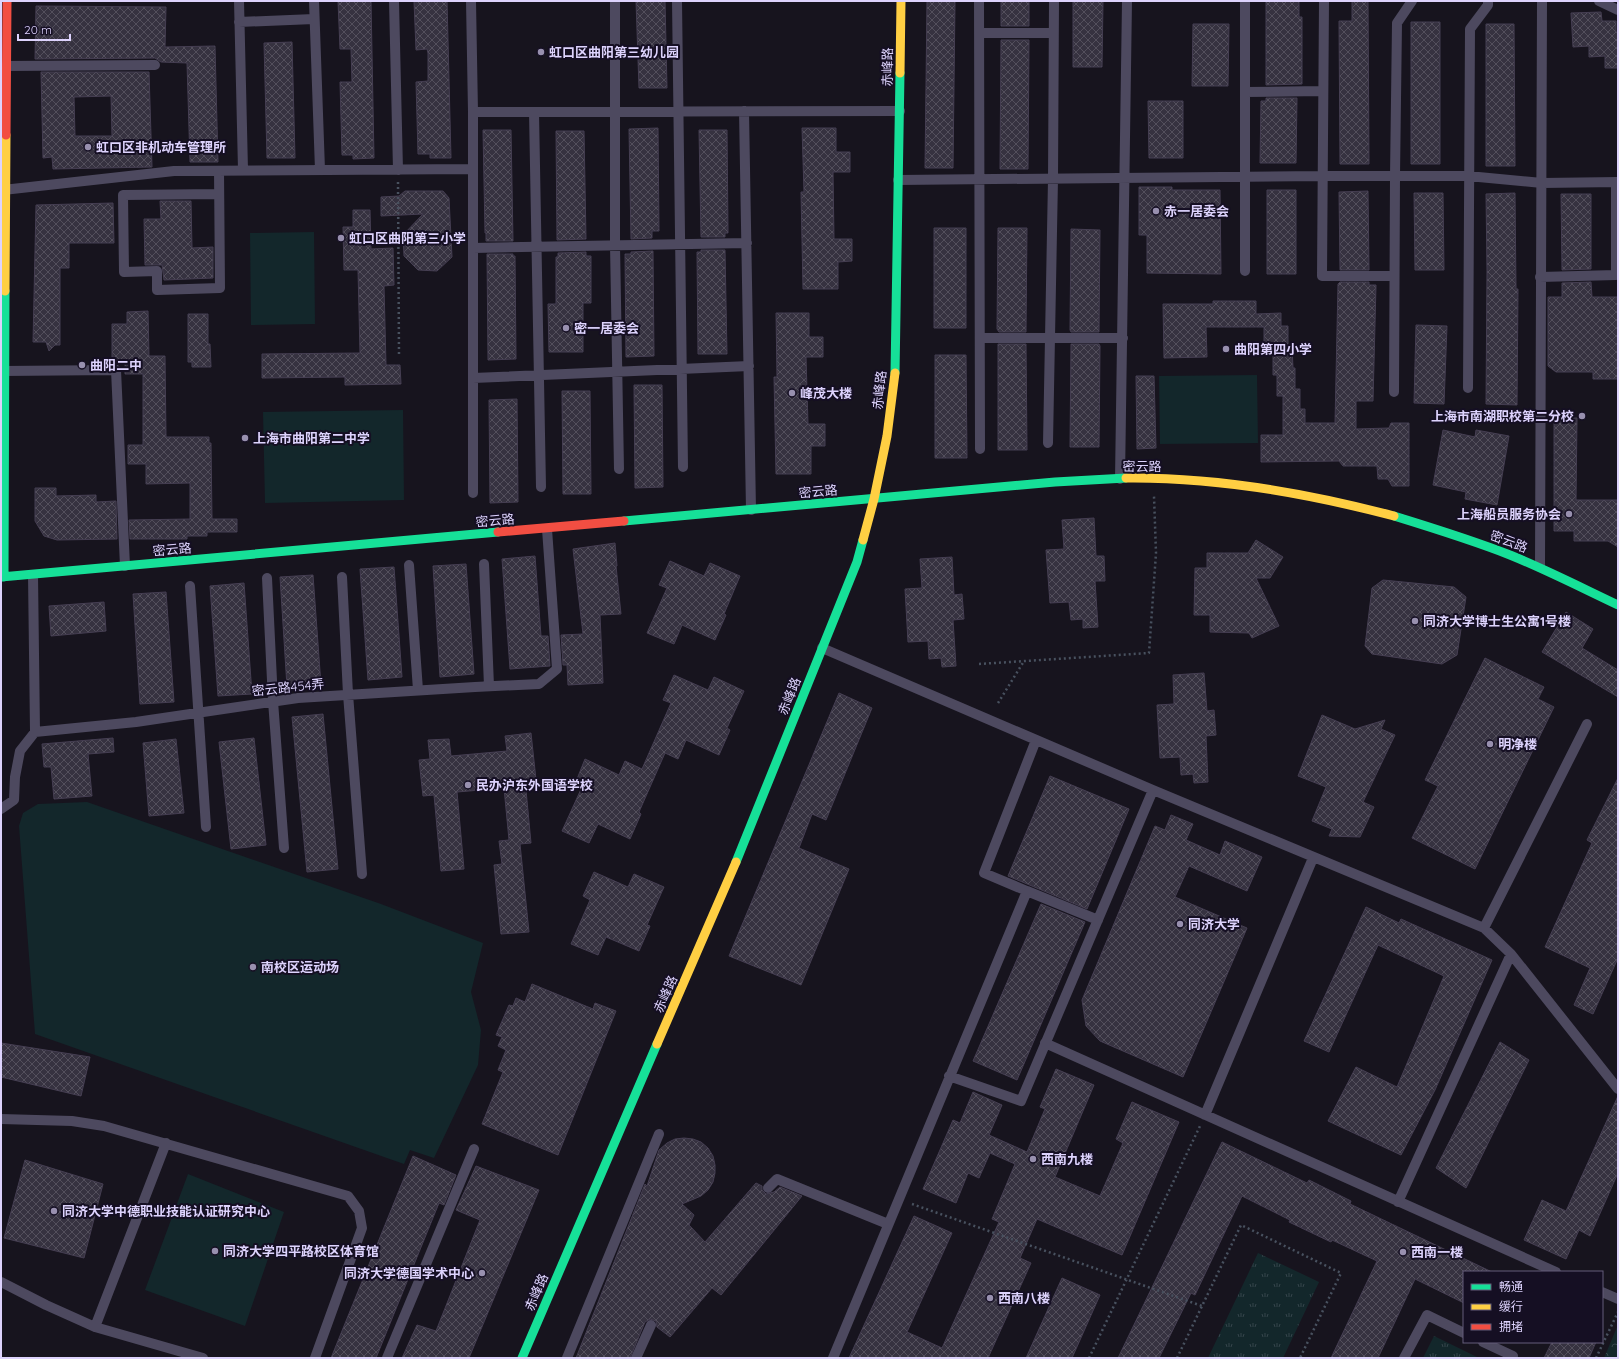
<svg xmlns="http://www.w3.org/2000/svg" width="1619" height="1359" font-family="Quicksand,'Noto Sans SC',sans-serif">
	<defs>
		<pattern id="grass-tufts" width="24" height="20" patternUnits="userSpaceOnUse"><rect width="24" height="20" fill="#13272b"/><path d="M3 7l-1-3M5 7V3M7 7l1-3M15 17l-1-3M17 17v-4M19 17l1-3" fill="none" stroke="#35454b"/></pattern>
		<pattern id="forest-crowns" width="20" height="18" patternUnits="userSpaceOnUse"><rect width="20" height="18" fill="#13272b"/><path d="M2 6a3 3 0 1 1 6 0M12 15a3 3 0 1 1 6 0" fill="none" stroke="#35454b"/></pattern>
		<pattern id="building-cross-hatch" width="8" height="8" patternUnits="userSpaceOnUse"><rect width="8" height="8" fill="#363240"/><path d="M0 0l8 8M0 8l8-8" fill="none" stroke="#534f5c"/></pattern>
	</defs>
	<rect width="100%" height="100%" fill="#17141e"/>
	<path fill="url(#grass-tufts)" d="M 1258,1253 L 1319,1282 L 1283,1358 L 1208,1358 Z
		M 1434,1336 L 1479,1358 L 1423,1358 Z"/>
	<path fill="url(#forest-crowns)" d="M 1618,1325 L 1618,1358 L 1604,1358 Z"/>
	<path fill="#13272b" d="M 314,232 L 315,324 L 251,325 L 250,233 Z
		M 1257,375 L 1258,443 L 1160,444 L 1159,376 Z
		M 403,410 L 404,500 L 265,503 L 263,412 Z
		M 87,802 L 381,904 L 483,943 L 471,992 L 481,1030 L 478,1065 L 434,1158 L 410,1150 L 404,1164 L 35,1034 L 19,826 L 23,813 L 38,804 Z
		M 188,1174 L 284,1212 L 245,1326 L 145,1290 Z"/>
	<path fill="url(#building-cross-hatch)" stroke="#453e52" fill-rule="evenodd" d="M 338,1 L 371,1 L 374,158 L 353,159 L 353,155 L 342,155 L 340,82 L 352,82 L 351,49 L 340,49 Z
		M 414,1 L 447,1 L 451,158 L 430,158 L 430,154 L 418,154 L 416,82 L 428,81 L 428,53 L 427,49 L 416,50 Z
		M 636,1 L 665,1 L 667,88 L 639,88 Z
		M 927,1 L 955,1 L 953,168 L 925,168 Z
		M 1001,1 L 1029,1 L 1029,26 L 1001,26 Z
		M 1073,1 L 1103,1 L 1102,67 L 1073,67 Z
		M 1266,1 L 1299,1 L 1299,17 L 1302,17 L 1302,84 L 1266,85 Z
		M 1352,1 L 1368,1 L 1369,164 L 1340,164 L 1339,21 L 1352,21 Z
		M 36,6 L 166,7 L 165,47 L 215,46 L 218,162 L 190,162 L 187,63 L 161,62 L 155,58 L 35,59 Z
		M 1601,12 L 1602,21 L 1616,21 L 1616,32 L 1618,32 L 1618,68 L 1605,68 L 1605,56 L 1589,57 L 1589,46 L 1573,47 L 1571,13 Z
		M 1411,22 L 1440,22 L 1440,164 L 1411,164 Z
		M 1193,24 L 1229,24 L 1228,86 L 1192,86 Z
		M 1486,24 L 1514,24 L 1515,166 L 1486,166 Z
		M 1001,40 L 1029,40 L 1028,169 L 1000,169 Z
		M 292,42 L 295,158 L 267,158 L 264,43 Z
		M 41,72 L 149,72 L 152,167 L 53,169 L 52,157 L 43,158 ZM 111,96 L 112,136 L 75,136 L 74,97 Z
		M 1266,98 L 1297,98 L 1296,163 L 1260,163 L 1261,101 L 1266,101 Z
		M 1148,101 L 1183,101 L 1183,158 L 1149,158 Z
		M 658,128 L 659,231 L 652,231 L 652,238 L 631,239 L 629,129 Z
		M 802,128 L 836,128 L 836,152 L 850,152 L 850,172 L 833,172 L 834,239 L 852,239 L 852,261 L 838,262 L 838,289 L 803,289 L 801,192 L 804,192 Z
		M 483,130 L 511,130 L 513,241 L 486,241 L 486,233 L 485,233 Z
		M 699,130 L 727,130 L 728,233 L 725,233 L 725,237 L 701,237 Z
		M 556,131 L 584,131 L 586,239 L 557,240 Z
		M 1139,187 L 1172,187 L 1172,190 L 1220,190 L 1221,274 L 1147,273 L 1147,235 L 1139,235 Z
		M 1267,190 L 1296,190 L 1296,274 L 1267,274 Z
		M 405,191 L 443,191 L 449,198 L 452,257 L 437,271 L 418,270 L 404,256 L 403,235 L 423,214 L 381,216 L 381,197 L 399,196 Z
		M 1368,191 L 1369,270 L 1340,270 L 1339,192 Z
		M 1414,193 L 1443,193 L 1444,270 L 1415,270 Z
		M 1515,193 L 1516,289 L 1518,289 L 1517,405 L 1486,404 L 1487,271 L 1486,194 Z
		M 1561,194 L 1591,194 L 1591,269 L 1562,270 Z
		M 160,201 L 191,201 L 192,248 L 213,247 L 213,278 L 164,280 L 162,265 L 145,265 L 144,219 L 161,219 Z
		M 113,203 L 114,243 L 69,243 L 69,268 L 60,268 L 60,345 L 55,345 L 49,351 L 46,342 L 33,342 L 36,205 Z
		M 353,210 L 370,210 L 371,249 L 393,248 L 394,285 L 384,286 L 386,365 L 400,365 L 401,384 L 345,385 L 345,377 L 262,378 L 262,354 L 360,353 L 358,270 L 344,270 L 343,227 L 353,227 Z
		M 934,228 L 966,228 L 966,328 L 934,328 Z
		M 998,228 L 1027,228 L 1026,332 L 999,332 L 997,329 Z
		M 1071,229 L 1100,230 L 1099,332 L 1071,332 L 1070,330 Z
		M 701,250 L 725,250 L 727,354 L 698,354 L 697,252 L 701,252 Z
		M 653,251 L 654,356 L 626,357 L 625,254 L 631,254 L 631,252 Z
		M 586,252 L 586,256 L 591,256 L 591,303 L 583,303 L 583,352 L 549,352 L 548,304 L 556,304 L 556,257 L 558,257 L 558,253 Z
		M 487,254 L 513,254 L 513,256 L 515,256 L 516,359 L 488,360 Z
		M 1340,282 L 1369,282 L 1369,285 L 1376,285 L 1373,401 L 1356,401 L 1356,429 L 1389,428 L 1391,423 L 1409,423 L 1409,486 L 1392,486 L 1388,479 L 1378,479 L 1377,466 L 1343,466 L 1339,461 L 1261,462 L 1261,435 L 1283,435 L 1283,396 L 1277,396 L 1277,375 L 1273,375 L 1273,354 L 1264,355 L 1264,327 L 1206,327 L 1207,357 L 1164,358 L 1163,304 L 1213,304 L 1213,301 L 1256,301 L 1256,314 L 1281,313 L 1281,326 L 1288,326 L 1288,347 L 1292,347 L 1293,368 L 1295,368 L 1295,389 L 1300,389 L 1300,409 L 1305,409 L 1305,423 L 1335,423 L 1338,284 Z
		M 1591,282 L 1592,297 L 1618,297 L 1618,379 L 1593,379 L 1593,372 L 1556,372 L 1548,366 L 1548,297 L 1562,297 L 1562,283 Z
		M 148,311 L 149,356 L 165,356 L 166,437 L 209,437 L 209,443 L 211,443 L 212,519 L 237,519 L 237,532 L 207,532 L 207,536 L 187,536 L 187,539 L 130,539 L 129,520 L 190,519 L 190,483 L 146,484 L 146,464 L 128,464 L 128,445 L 143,445 L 143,374 L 125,374 L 125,360 L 112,360 L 112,324 L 127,324 L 127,312 Z
		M 776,313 L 809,313 L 809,337 L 823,337 L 823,357 L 806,357 L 808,424 L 825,424 L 825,446 L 811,446 L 811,474 L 776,474 L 774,377 L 777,377 Z
		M 188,314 L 208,314 L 208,344 L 210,344 L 211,367 L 192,367 L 192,362 L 188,362 Z
		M 1416,325 L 1447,326 L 1444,404 L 1414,403 Z
		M 998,344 L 1026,344 L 1027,450 L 998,450 Z
		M 1071,344 L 1099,344 L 1100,346 L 1099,447 L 1070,447 Z
		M 935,355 L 966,355 L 967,458 L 935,458 Z
		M 1136,376 L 1154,376 L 1156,448 L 1137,449 Z
		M 634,385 L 662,385 L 663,487 L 635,488 Z
		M 562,391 L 590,391 L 591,494 L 563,494 Z
		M 517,399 L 518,502 L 490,503 L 489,400 Z
		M 1554,418 L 1577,418 L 1576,500 L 1618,500 L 1618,547 L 1608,541 L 1574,541 L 1574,531 L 1554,531 Z
		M 1443,430 L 1475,437 L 1476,430 L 1509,436 L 1497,505 L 1465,499 L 1466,492 L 1433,485 Z
		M 35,488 L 56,488 L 56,496 L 96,495 L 96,502 L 116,501 L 117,539 L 57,540 L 44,536 L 35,521 Z
		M 1094,518 L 1096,556 L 1104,556 L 1105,581 L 1095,581 L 1098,627 L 1083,628 L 1083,619 L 1071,620 L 1069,602 L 1050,603 L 1046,550 L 1064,549 L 1062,520 Z
		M 1256,540 L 1283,557 L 1270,578 L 1256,578 L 1279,626 L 1252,638 L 1249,633 L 1210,632 L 1210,615 L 1194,615 L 1195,568 L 1207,568 L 1207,553 L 1248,553 Z
		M 615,543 L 617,566 L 616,566 L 621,614 L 600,615 L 603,683 L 568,685 L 567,665 L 563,665 L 561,635 L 583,634 L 573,549 Z
		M 535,556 L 541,636 L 548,636 L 550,666 L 510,669 L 502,559 Z
		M 952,557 L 954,595 L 962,594 L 964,619 L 953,620 L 956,666 L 942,667 L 941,658 L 929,659 L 928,641 L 908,642 L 905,589 L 922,588 L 920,559 Z
		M 670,561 L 704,576 L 710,563 L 740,576 L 724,614 L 726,615 L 715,640 L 682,625 L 674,644 L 647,633 L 667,588 L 659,585 Z
		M 466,564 L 474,674 L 440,677 L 433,566 Z
		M 394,567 L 402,677 L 368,680 L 360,569 Z
		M 313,575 L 321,685 L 287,687 L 280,577 Z
		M 1383,580 L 1454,587 L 1466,597 L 1457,655 L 1442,664 L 1372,654 L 1365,646 L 1372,588 Z
		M 244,583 L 252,694 L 218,696 L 210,586 Z
		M 166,592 L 174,702 L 140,704 L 133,594 Z
		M 104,602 L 106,631 L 51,636 L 49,606 Z
		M 1566,612 L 1593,629 L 1582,648 L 1618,670 L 1618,697 L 1542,652 Z
		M 1485,658 L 1544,687 L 1538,699 L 1554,707 L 1475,869 L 1412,838 L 1438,786 L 1425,780 Z
		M 1204,673 L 1207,711 L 1214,710 L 1216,735 L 1206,736 L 1208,782 L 1194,783 L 1193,774 L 1181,775 L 1180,757 L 1160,758 L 1157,705 L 1174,704 L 1173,675 Z
		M 674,675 L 708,690 L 714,677 L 744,691 L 727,728 L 730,730 L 719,755 L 686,740 L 678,759 L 665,753 L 639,812 L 641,814 L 630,839 L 598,824 L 589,843 L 562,831 L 582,787 L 575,784 L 585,759 L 619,775 L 625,761 L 642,769 L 671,703 L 663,700 Z
		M 839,693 L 872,708 L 826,820 L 812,814 L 799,848 L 849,869 L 801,985 L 729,956 Z
		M 323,714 L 338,869 L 307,872 L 292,717 Z
		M 1322,715 L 1355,729 L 1385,720 L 1381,729 L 1395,735 L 1363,802 L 1374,807 L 1360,837 L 1329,836 L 1332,829 L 1312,821 L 1326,787 L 1298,776 Z
		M 531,733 L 537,789 L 526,790 L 531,843 L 520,844 L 529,932 L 501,934 L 494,865 L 502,864 L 499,841 L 509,840 L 504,788 L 457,792 L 464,869 L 441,871 L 434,795 L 423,796 L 419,760 L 430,759 L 428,740 L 449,739 L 451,756 L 507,751 L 505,736 Z
		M 113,738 L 114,752 L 88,754 L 92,796 L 54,799 L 51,767 L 44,767 L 42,744 Z
		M 254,738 L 266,845 L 231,849 L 219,742 Z
		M 176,739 L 184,813 L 149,816 L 143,743 Z
		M 1050,776 L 1129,809 L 1087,909 L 1008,876 Z
		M 1618,778 L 1618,958 L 1593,1014 L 1574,1005 L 1590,968 L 1545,947 L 1592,843 L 1587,840 Z
		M 1171,815 L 1193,824 L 1186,840 L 1220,855 L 1225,841 L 1262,857 L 1247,891 L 1189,866 L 1175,897 L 1247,928 L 1183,1077 L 1100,1041 L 1086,1026 L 1082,1000 L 1155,826 L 1165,830 Z
		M 594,872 L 628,887 L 634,874 L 664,887 L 647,925 L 650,926 L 639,951 L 606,937 L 598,955 L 571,944 L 590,900 L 583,896 Z
		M 1041,904 L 1085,922 L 1017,1080 L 973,1061 Z
		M 1366,907 L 1399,923 L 1401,919 L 1492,960 L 1435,1090 L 1401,1155 L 1328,1121 L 1356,1067 L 1397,1087 L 1444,976 L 1378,945 L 1329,1052 L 1304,1041 Z
		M 532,984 L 593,1009 L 595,1003 L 616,1011 L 558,1155 L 482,1124 L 503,1072 L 498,1070 L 506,1050 L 498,1046 L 502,1037 L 496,1035 L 509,1005 L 513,1006 L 516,998 L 525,1002 Z
		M 1500,1042 L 1529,1060 L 1466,1188 L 1436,1168 Z
		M 1,1043 L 90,1057 L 81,1096 L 1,1077 Z
		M 1056,1069 L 1094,1085 L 1055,1177 L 1100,1196 L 1123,1143 L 1116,1139 L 1132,1102 L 1179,1122 L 1122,1255 L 1037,1219 L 1020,1258 L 1031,1263 L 988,1358 L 849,1358 L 914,1216 L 952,1233 L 907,1332 L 942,1348 L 999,1222 L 992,1219 L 1015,1164 L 990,1153 L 979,1178 L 968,1173 L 956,1203 L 923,1189 L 953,1120 L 960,1123 L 973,1092 L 1002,1105 L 989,1135 L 1027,1152 L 1045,1109 L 1040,1107 Z
		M 1618,1096 L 1618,1173 L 1590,1236 L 1579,1230 L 1566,1259 L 1524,1240 L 1542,1200 L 1566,1211 Z
		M 684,1138 L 693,1139 L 701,1142 L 708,1148 L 713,1156 L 715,1165 L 715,1173 L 713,1182 L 708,1190 L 701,1196 L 682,1204 L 694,1215 L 689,1225 L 705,1242 L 756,1183 L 762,1186 L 762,1190 L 766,1194 L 774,1192 L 780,1187 L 802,1196 L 721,1295 L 712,1288 L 670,1337 L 657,1327 L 656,1321 L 650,1319 L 645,1322 L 630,1358 L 576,1358 L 645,1184 L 647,1186 L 659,1150 L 667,1143 L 675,1139 Z
		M 1222,1142 L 1307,1183 L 1309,1180 L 1351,1201 L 1350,1204 L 1492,1272 L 1464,1272 L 1464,1303 L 1415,1279 L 1378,1358 L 1331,1358 L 1377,1261 L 1332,1240 L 1331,1242 L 1289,1222 L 1290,1220 L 1242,1196 L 1195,1295 L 1191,1293 L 1159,1358 L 1118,1358 Z
		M 413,1156 L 456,1175 L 444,1205 L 439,1203 L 376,1358 L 331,1358 Z
		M 25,1160 L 103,1184 L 84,1258 L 4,1238 Z
		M 476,1166 L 539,1190 L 469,1358 L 402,1358 L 417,1325 L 436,1331 L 480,1220 L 456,1210 Z
		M 1062,1278 L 1100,1295 L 1072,1358 L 1026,1358 Z
		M 1552,1342 L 1596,1342 L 1589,1358 L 1544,1358 Z"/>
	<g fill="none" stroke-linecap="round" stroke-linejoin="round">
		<path stroke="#48515f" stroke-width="2.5" stroke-dasharray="2 3" stroke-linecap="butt" d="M 398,182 L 399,356
			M 979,664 L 1149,653 L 1156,553 L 1154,496
			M 998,703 L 1024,661
			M 912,1204 L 1202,1306
			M 1089,1358 L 1200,1126
			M 1177,1358 L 1241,1225 L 1341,1273 L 1300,1358
			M 1596,1358 L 1618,1312"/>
		<path stroke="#4d495f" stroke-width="10" d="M 239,1 L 243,170
			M 314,1 L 320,170
			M 394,1 L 398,170
			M 471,1 L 473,112
			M 615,1 L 615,245 L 619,469
			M 677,1 L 683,467
			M 979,1 L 980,449
			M 1324,1 L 1322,276 L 1394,276
			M 1599,1 L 1618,10
			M 239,22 L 314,19
			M 979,33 L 1053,33
			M 6,66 L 155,65
			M 1245,92 L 1322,91
			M 744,111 L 751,510
			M 534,112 L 541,487
			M 219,171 L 220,288 L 157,290 L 157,271 L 124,272 L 123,195 L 219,194
			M 898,180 L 1321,176 L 1468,176 L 1542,183 L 1618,182
			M 3,190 L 174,171 L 473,169 L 473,112 L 900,111
			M 473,248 L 747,243
			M 1245,271 L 1245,1
			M 1540,277 L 1616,275 L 1616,182
			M 980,338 L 1123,338
			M 3,371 L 116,370 L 125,566
			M 473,378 L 749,366
			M 1468,388 L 1470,29 L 1488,5 L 1488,1
			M 1394,392 L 1395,176 L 1397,23 L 1412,1
			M 1048,443 L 1053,179 L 1054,1
			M 1120,479 L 1127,1
			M 473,493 L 473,169
			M 484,564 L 489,686
			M 409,565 L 418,690
			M 1540,567 L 1542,1
			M 33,575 L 35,732 L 136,722 L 298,698 L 475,687 L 539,684 L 557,669 L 547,529
			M 342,577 L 348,694 L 362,874
			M 267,578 L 273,701 L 284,848
			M 190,586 L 206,827
			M 822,648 L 1153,790 L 1484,928 L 1511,954 L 1618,1089
			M 1,809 L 14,800 L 15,777 L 20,751 L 35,732
			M 1027,891 L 1098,920
			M 1484,928 L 1587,724
			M 1045,1043 L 1556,1272
			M 949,1076 L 1021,1101 L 1153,790
			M 1205,1115 L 1313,858
			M 1,1119 L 72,1121 L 104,1126 L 348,1196 L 359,1211 L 362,1228 L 315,1358
			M 768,1188 L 777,1179 L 888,1224
			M 1398,1202 L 1511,954
			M 1,1282 L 46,1305 L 95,1327 L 203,1358
			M 1602,1292 L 1618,1299
			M 95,1327 L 166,1143
			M 1483,1342 L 1513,1356 L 1512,1358
			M 387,1358 L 474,1149
			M 567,1358 L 659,1134
			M 636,1358 L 651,1325
			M 833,1358 L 1027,891 L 984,873 L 1036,740
			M 1404,1358 L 1427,1315 L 1464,1333"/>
		<path stroke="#16e098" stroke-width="9" d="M 895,373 L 900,73
			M 1394,516 C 1433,528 1472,540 1510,555 C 1547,570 1582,588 1618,605
			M 624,521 L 1055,482 L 1126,478
			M 1,577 L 498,532
			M 4,577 L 5,291
			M 736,862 L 857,562 L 863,540
			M 522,1358 L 657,1044"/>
		<path stroke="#ffcf43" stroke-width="9" d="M 900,73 L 901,1
			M 5,291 L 6,135
			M 1126,478 C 1217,477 1307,493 1394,516
			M 863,540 L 874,499 L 887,436 L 895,373
			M 657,1044 L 736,862"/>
		<path stroke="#f24e42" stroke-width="9" d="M 6,135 L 7,1
			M 498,532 L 624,521"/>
	</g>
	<g fill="#9890af" stroke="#150f23" stroke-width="1.5">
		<circle cx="541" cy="52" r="4"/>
		<circle cx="88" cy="147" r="4"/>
		<circle cx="1156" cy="211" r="4"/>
		<circle cx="341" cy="238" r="4"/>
		<circle cx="566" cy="328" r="4"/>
		<circle cx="1226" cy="349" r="4"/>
		<circle cx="82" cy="365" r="4"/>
		<circle cx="792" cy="393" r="4"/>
		<circle cx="1582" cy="416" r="4"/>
		<circle cx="245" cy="438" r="4"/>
		<circle cx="1569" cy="514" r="4"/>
		<circle cx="1415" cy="621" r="4"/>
		<circle cx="1490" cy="744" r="4"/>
		<circle cx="468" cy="785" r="4"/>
		<circle cx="1180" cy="924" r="4"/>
		<circle cx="253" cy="967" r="4"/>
		<circle cx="1033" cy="1159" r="4"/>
		<circle cx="54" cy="1211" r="4"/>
		<circle cx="215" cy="1251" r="4"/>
		<circle cx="1403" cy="1252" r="4"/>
		<circle cx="482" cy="1273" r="4"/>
		<circle cx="990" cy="1298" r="4"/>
	</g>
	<g text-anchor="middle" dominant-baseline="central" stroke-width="4" stroke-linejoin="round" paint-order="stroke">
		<g font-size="13" font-weight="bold" fill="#ddd3fd" stroke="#150f23" text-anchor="start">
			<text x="549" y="52">虹口区曲阳第三幼儿园</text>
			<text x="96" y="147">虹口区非机动车管理所</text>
			<text x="1164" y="211">赤一居委会</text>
			<text x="349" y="238">虹口区曲阳第三小学</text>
			<text x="574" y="328">密一居委会</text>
			<text x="1234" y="349">曲阳第四小学</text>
			<text x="90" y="365">曲阳二中</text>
			<text x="800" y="393">峰茂大楼</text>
			<text x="1574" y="416" text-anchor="end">上海市南湖职校第二分校</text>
			<text x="253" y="438">上海市曲阳第二中学</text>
			<text x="1561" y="514" text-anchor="end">上海船员服务协会</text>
			<text x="1423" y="621">同济大学博士生公寓1号楼</text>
			<text x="1498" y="744">明净楼</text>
			<text x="476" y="785">民办沪东外国语学校</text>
			<text x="1188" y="924">同济大学</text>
			<text x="261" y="967">南校区运动场</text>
			<text x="1041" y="1159">西南九楼</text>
			<text x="62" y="1211">同济大学中德职业技能认证研究中心</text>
			<text x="223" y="1251">同济大学四平路校区体育馆</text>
			<text x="1411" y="1252">西南一楼</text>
			<text x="474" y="1273" text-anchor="end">同济大学德国学术中心</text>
			<text x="998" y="1298">西南八楼</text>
		</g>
		<g font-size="13" fill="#ddd3fd" stroke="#150f23">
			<text transform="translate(887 67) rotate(-89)">赤峰路</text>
			<text transform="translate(879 390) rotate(-84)">赤峰路</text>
			<text x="1142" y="466">密云路</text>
			<text transform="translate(818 491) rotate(-5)">密云路</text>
			<text transform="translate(495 520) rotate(-5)">密云路</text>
			<text transform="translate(1509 541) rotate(21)">密云路</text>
			<text transform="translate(172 549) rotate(-5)">密云路</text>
			<text transform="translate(288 687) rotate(-6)">密云路454弄</text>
			<text transform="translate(789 696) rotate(-68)">赤峰路</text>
			<text transform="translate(665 994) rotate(-66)">赤峰路</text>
			<text transform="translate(536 1292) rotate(-67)">赤峰路</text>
		</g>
	</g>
	<rect width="1619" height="1359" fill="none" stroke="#ddd3fd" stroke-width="4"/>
	<rect x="1463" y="1271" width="140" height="72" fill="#150f23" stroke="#655d7a"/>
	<rect x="1471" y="1284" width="20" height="6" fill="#16e098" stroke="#655d7a"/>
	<text x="1499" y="1291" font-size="12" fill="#ddd3fd">畅通</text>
	<rect x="1471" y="1304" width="20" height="6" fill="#ffcf43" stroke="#655d7a"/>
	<text x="1499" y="1311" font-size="12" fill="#ddd3fd">缓行</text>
	<rect x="1471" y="1324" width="20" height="6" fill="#f24e42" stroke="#655d7a"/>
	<text x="1499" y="1331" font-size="12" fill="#ddd3fd">拥堵</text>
	<path d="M18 34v6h52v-6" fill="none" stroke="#ddd3fd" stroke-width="2"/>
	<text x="24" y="34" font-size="12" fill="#ddd3fd" stroke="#150f23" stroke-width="3" paint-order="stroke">20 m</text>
</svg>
